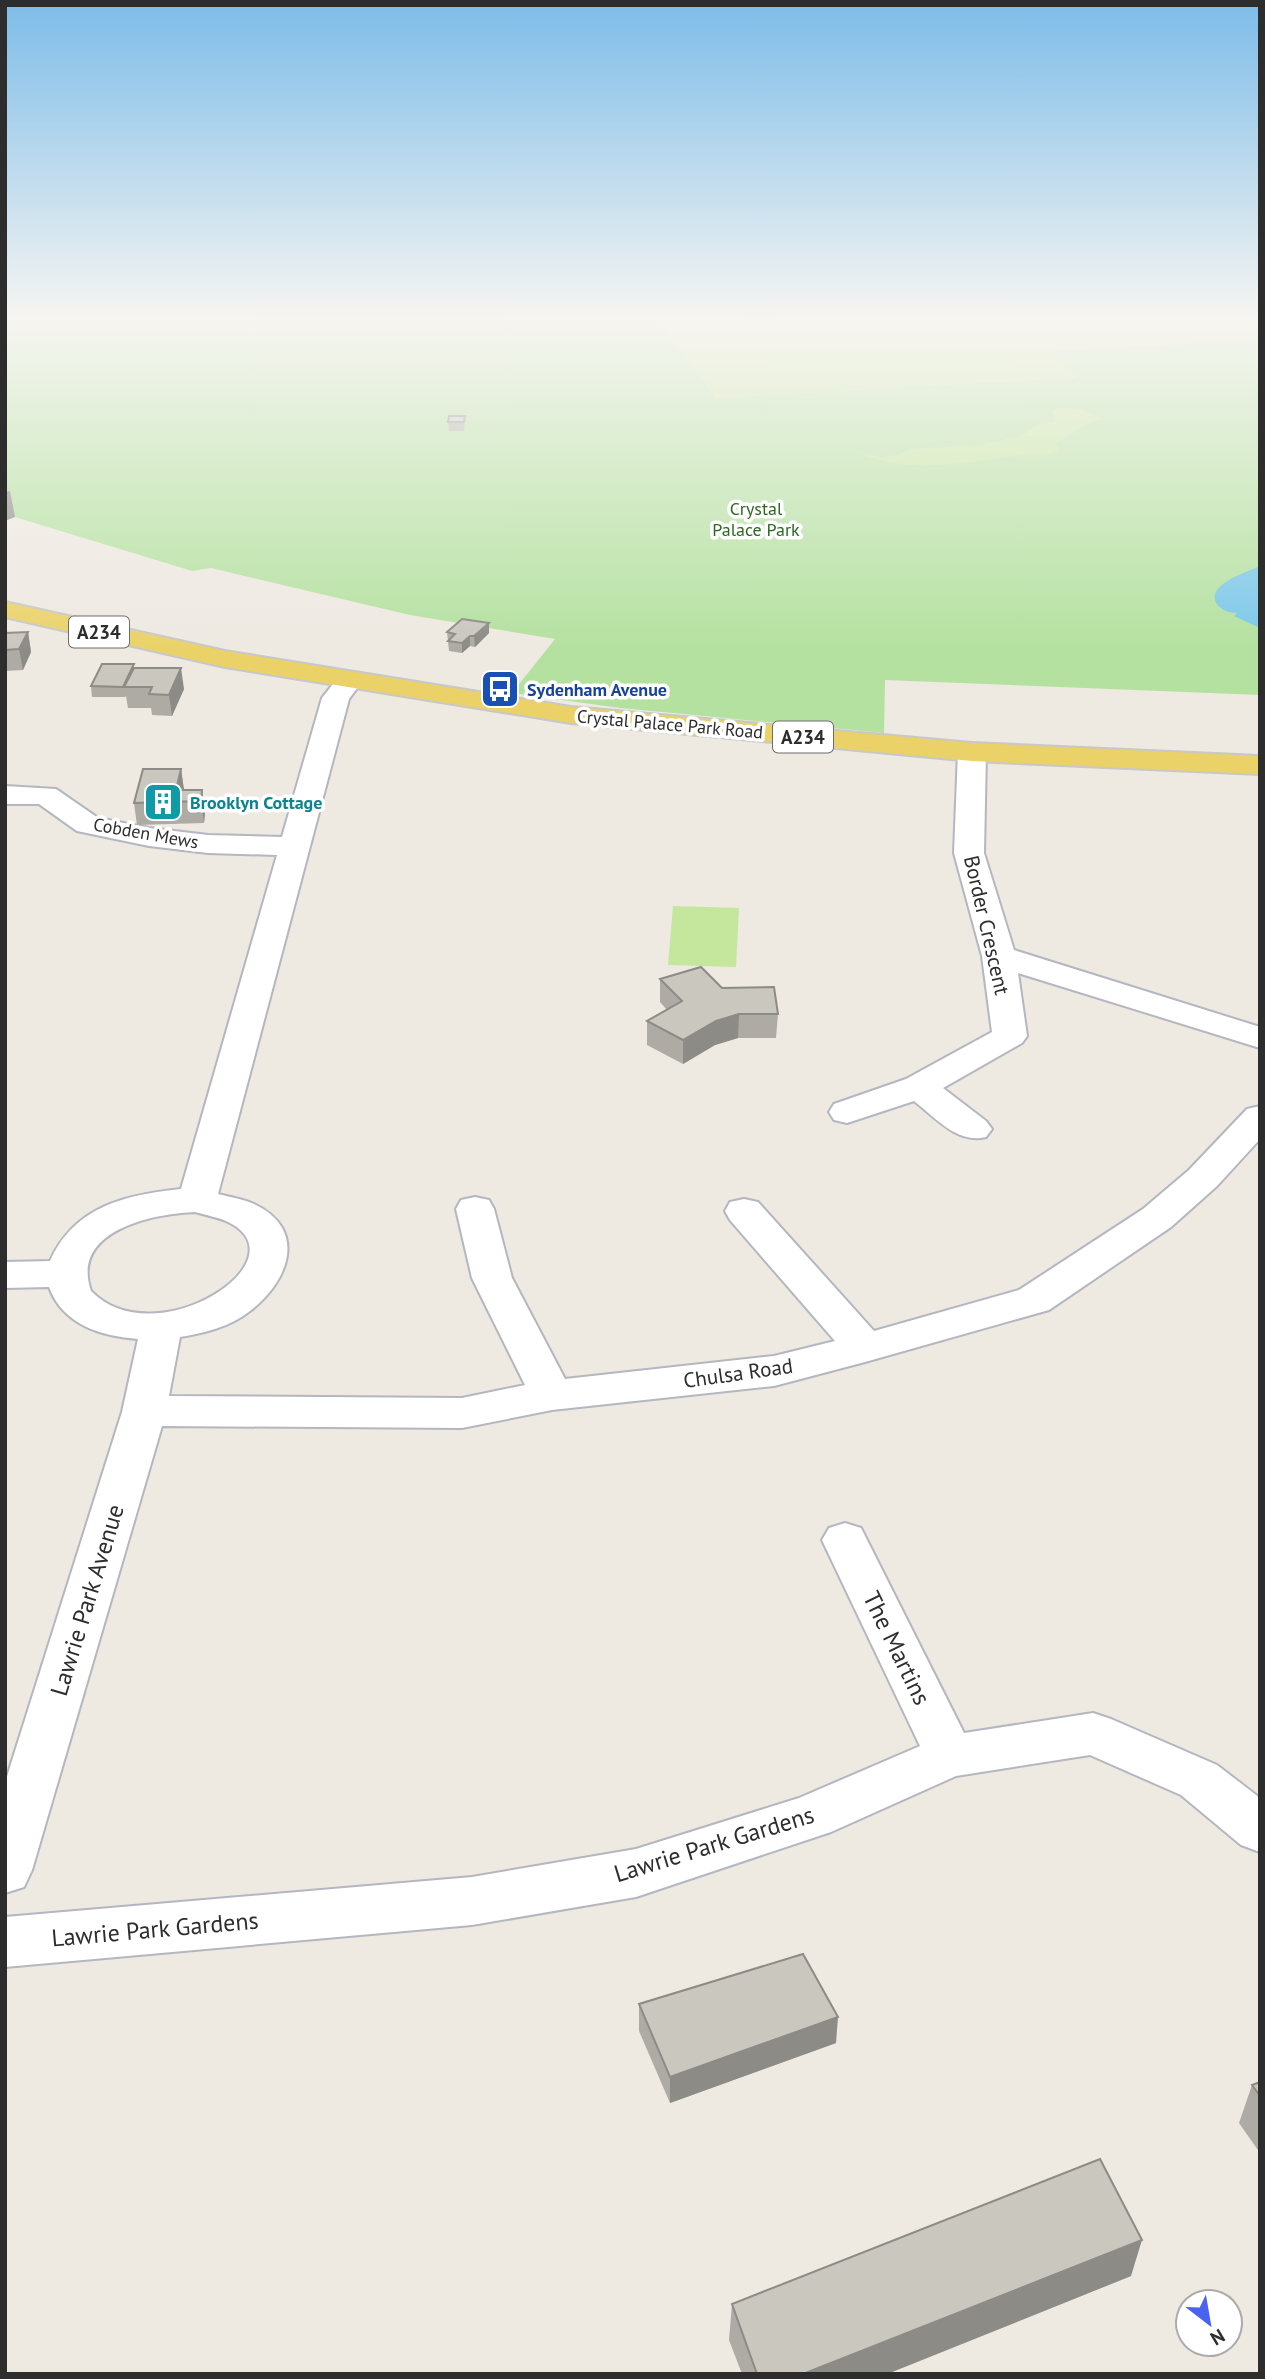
<svg xmlns="http://www.w3.org/2000/svg" width="1265" height="2379" font-family="'PT Sans',sans-serif">
	<rect width="100%" height="100%" fill="#eee9e1"/>
	<path fill="#b4e1a0" d="M 5,316 L 1260,316 L 1260,695 L 885,680 L 884,733 L 620,708 L 512,693 L 555,639 L 410,615 L 211,568 L 192,571 L 5,514 Z"/>
	<path fill="#c5e79d" d="M 656,316 L 1260,316 L 1260,340 L 1050,351 L 1078,378 L 716,398 Z
		M 1060,408 L 1080,409 L 1101,419 L 1088,423 L 1056,444 L 1058,450 C 1046,458 1035,453 1022,455 C 969,461 907,476 857,452 L 883,457 L 899,455 L 908,449 L 979,445 L 1021,436 L 1037,425 L 1053,422 L 1055,417 L 1052,412 Z
		M 673,906 L 739,908 L 736,967 L 668,965 Z"/>
	<path fill="#7ac7e9" d="M 1260,566 L 1260,628 L 1234,616 L 1237,613 C 1230,613 1222,611 1217,604 C 1205,584 1248,572 1260,566 Z"/>
	<g fill="none" stroke-linecap="round" stroke-linejoin="round">
		<defs>
			<path id="minor" d="M 350,672 L 359,674 L 363,680 L 349,699 L 218,1194 C 230,1197 243,1199 254,1204 C 309,1230 288,1282 250,1311 C 230,1327 204,1333 180,1337 L 169,1396 L 462,1398 L 525,1385 L 472,1278 L 456,1209 L 461,1200 L 475,1197 L 489,1200 L 494,1209 L 512,1278 L 565,1379 L 774,1356 L 835,1341 L 730,1220 L 725,1211 L 730,1202 L 744,1199 L 758,1202 L 874,1331 L 1019,1290 L 1143,1209 L 1189,1170 L 1247,1109 L 1260,1106 L 1260,1139 L 1217,1186 L 1171,1227 L 1049,1310 L 865,1362 L 774,1386 L 552,1410 L 462,1428 L 162,1426 L 32,1870 L 24,1887 L 5,1893 L 5,1783 L 122,1412 L 138,1339 C 101,1336 63,1325 49,1287 L 5,1288 L 5,1262 L 50,1261 C 75,1206 125,1195 181,1189 L 277,855 L 208,853 L 149,846 L 77,831 L 39,804 L 5,804 L 5,786 L 56,789 L 98,818 L 149,828 L 208,835 L 282,837 L 322,698 L 341,674 ZM 195,1212 C 205,1215 217,1217 226,1221 C 308,1258 156,1358 91,1291 C 70,1230 153,1214 195,1212 Z
				M 972,743 L 982,746 L 986,752 L 984,853 L 1014,950 L 1260,1027 L 1260,1048 L 1018,973 L 1027,1036 L 1022,1043 L 943,1088 L 986,1121 L 992,1129 L 986,1137 C 957,1144 936,1118 914,1101 L 847,1123 L 834,1120 L 829,1112 L 834,1104 L 906,1079 L 992,1032 L 982,956 L 954,853 L 958,752 L 962,746 Z
				M 845,1523 L 861,1528 L 964,1733 L 1093,1713 L 1111,1719 L 1217,1765 L 1260,1798 L 1260,1852 L 1241,1845 L 1181,1795 L 1090,1755 L 956,1776 L 831,1832 L 636,1897 L 472,1925 L 5,1967 L 5,1917 L 472,1877 L 636,1849 L 799,1798 L 920,1746 L 822,1540 L 829,1528 Z"/>
			<path id="major" d="M 5,602 L 225,651 L 571,707 L 972,743 L 1260,756 L 1260,774 L 972,761 L 571,723 L 225,667 L 5,617 Z"/>
		</defs>
		<use href="#minor" stroke="#b4b6c0" stroke-width="4"/>
		<use href="#major" stroke="#c8c8c8" stroke-width="4"/>
		<use href="#minor" fill="#fff" fill-rule="evenodd"/>
		<use href="#major" fill="#ead269" fill-rule="evenodd"/>
	</g>
	<path fill="#aeaba4" d="M 744,316 L 854,316 L 747,321 Z
		M 465,416 L 464,431 L 449,431 L 448,422 Z
		M 489,623 L 489,633 L 475,647 L 470,646 L 462,653 L 449,651 L 447,632 Z
		M 28,632 L 31,652 L 23,670 L 5,671 L 5,633 Z
		M 134,664 L 134,668 L 184,689 L 172,716 L 152,715 L 151,708 L 128,708 L 126,696 L 125,697 L 92,697 L 91,686 Z
		M 181,769 L 184,790 L 202,790 L 205,812 L 204,823 L 137,825 L 134,803 Z
		M 660,979 L 722,988 L 778,1014 L 776,1038 L 738,1038 L 715,1045 L 683,1064 L 647,1045 L 647,1021 L 667,1010 L 660,1002 Z
		M 639,2004 L 836,2043 L 670,2103 L 639,2031 Z
		M 1260,2082 L 1260,2153 L 1239,2123 L 1252,2085 Z
		M 1131,2276 L 887,2374 L 742,2374 L 729,2340 L 732,2304 Z"/>
	<path fill="#8d8b86" d="M 10,491 L 15,517 L 5,521 L 5,492 Z
		M 489,623 L 489,633 L 475,647 L 474,636 Z
		M 28,632 L 31,652 L 23,670 L 19,649 Z
		M 470,636 L 470,646 L 462,653 L 462,643 Z
		M 181,668 L 184,689 L 172,716 L 169,695 Z
		M 181,769 L 184,790 L 176,790 Z
		M 202,790 L 205,812 L 204,823 L 201,801 Z
		M 739,1014 L 738,1038 L 715,1045 L 683,1064 L 683,1040 L 716,1021 Z
		M 838,2017 L 836,2043 L 670,2103 L 670,2077 Z
		M 1142,2240 L 1131,2276 L 887,2374 L 803,2374 Z"/>
	<path fill="#cac7bf" stroke="#8d8b86" stroke-width="2" d="M 449,416 L 465,416 L 464,422 L 448,422 Z
		M 462,619 L 489,623 L 474,636 L 470,636 L 462,643 L 448,641 L 455,634 L 447,632 Z
		M 28,632 L 19,649 L 5,650 L 5,633 Z
		M 102,664 L 134,664 L 123,687 L 91,686 Z
		M 134,668 L 181,668 L 169,695 L 149,694 L 152,687 L 124,687 Z
		M 143,769 L 181,769 L 176,790 L 202,790 L 201,801 L 134,803 Z
		M 701,967 L 722,988 L 774,987 L 778,1014 L 739,1014 L 716,1021 L 683,1040 L 647,1021 L 682,1001 L 660,979 Z
		M 803,1954 L 838,2017 L 670,2077 L 639,2004 Z
		M 1260,2082 L 1260,2096 L 1252,2085 Z
		M 1100,2159 L 1142,2240 L 803,2374 L 757,2374 L 732,2304 Z"/>
	<linearGradient id="sky" x2="0" y2="1"><stop stop-color="#7cbce8"/><stop offset="0.49" stop-color="#f7f5f2"/><stop offset="1" stop-color="#f7f5f2" stop-opacity="0"/></linearGradient>
	<rect width="1265" height="649" fill="url(#sky)"/>
	<defs>
		<symbol id="bus-square" viewBox="-11 -11 22 22"><rect x="-9" y="-9" width="18" height="18" rx="4" fill="#1a4fb4" stroke="#fff"/><path d="M-5-6H5V4H4V6H2V4H-2V6H-4V4H-5ZM-3.5-4V0h7V-4ZM-3.5 1.2v1.5H-2V1.2ZM2 1.2v1.5H3.5V1.2Z" fill="#fff"/></symbol>
		<symbol id="building-square" viewBox="-11 -11 22 22"><rect x="-9" y="-9" width="18" height="18" rx="4" fill="#0f9aa8" stroke="#fff"/><path d="M-4-6H4V6H1V3H-1V6H-4ZM-2.5-4.3h1.7v1.8h-1.7ZM.8-4.3h1.7v1.8H.8ZM-2.5-1h1.7V.8h-1.7ZM.8-1h1.7V.8H.8Z" fill="#fff"/></symbol>
	</defs>
	<g fill-rule="evenodd">
		<use href="#bus-square" x="478" y="667" width="44" height="44"/>
		<use href="#building-square" x="141" y="780" width="44" height="44"/>
	</g>
	<g text-anchor="middle" dominant-baseline="central" stroke-width="7" stroke-linejoin="round" paint-order="stroke">
		<g font-size="18" fill="#2b691f" stroke="#fff">
			<text x="756" y="508">Crystal<tspan x="756" dy="21">Palace Park</tspan></text>
		</g>
		<g font-size="18" font-weight="bold" fill="#164399" stroke="#fff" text-anchor="start">
			<text x="527" y="689">Sydenham Avenue</text>
		</g>
		<g font-size="18" fill="#2d2d2d" stroke="#fff">
			<text transform="translate(670 724) rotate(5)">Crystal Palace Park Road</text>
			<text transform="translate(146 833) rotate(10)">Cobden Mews</text>
		</g>
		<g font-size="18" font-weight="bold" fill="#0d838f" stroke="#fff" text-anchor="start">
			<text x="190" y="802">Brooklyn Cottage</text>
		</g>
		<g fill="#fff" stroke="#6c6c6c" stroke-width="2">
			<rect x="69" y="616.5" width="60" height="31" rx="5"/>
			<rect x="773" y="721.5" width="60" height="31" rx="5"/>
		</g>
		<g font-size="19" font-weight="bold" fill="#2d2d2d">
			<text x="99" y="632">A234</text>
			<text x="803" y="737">A234</text>
		</g>
		<g font-size="21" fill="#2d2d2d" stroke="#fff">
			<text transform="translate(987 925) rotate(77)">Border Crescent</text>
			<text transform="translate(738 1373) rotate(-8)">Chulsa Road</text>
		</g>
		<g font-size="24" fill="#2d2d2d" stroke="#fff">
			<text transform="translate(87 1600) rotate(-73)">Lawrie Park Avenue</text>
			<text transform="translate(897 1648) rotate(64)">The Martins</text>
			<text transform="translate(714 1844) rotate(-17)">Lawrie Park Gardens</text>
			<text transform="translate(155 1929) rotate(-5)">Lawrie Park Gardens</text>
		</g>
	</g>
	<rect width="1265" height="2379" fill="none" stroke="#2d2d2d" stroke-width="14"/>
	<g transform="translate(1209 2323) rotate(149)"><circle r="33" fill="#ffffff" stroke="#ababab" stroke-width="2"/>
	<path d="M0-5L12 26L0 18L-12 26Z" fill="#4a62f1"/>
	<text y="-10" font-size="19" font-weight="bold" text-anchor="middle" fill="#2d2d2d">N</text>
	</g>
</svg>
